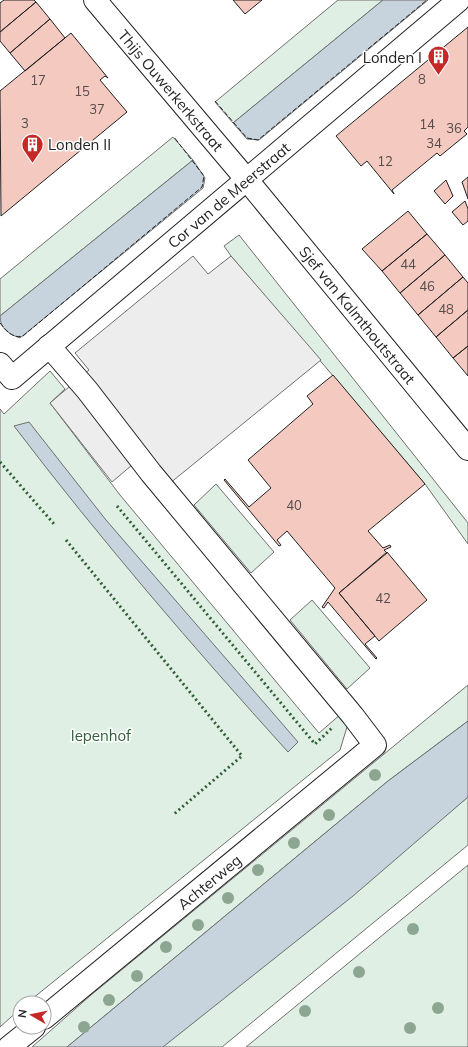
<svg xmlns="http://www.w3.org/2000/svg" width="468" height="1047" font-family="Mulish,sans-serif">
	<rect width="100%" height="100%" fill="#fff"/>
	<path fill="#e0efe3" stroke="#6f6f6f" d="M 338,0 L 383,0 L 233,123 L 215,102 Z
		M 173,137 L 193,160 L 0,316 L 0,279 Z
		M 239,235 L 468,523 L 468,544 L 425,484 L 231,256 L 224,246 Z
		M 50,371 L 65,389 L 50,403 L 120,495 L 319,733 L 342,713 L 347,727 L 340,750 L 27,1003 L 20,1003 L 20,1009 L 0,1027 L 0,409 L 4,414 Z
		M 216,484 L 274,552 L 251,573 L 194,505 Z
		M 312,600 L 370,668 L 347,689 L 290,620 Z
		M 468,685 L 468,721 L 388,781 L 67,1047 L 32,1047 L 91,995 Z
		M 468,797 L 468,845 L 222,1047 L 162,1047 Z
		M 468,865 L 468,1047 L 246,1047 Z"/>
	<path fill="#ededed" stroke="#6f6f6f" d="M 193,256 L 208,274 L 231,256 L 321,360 L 169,484 L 145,454 L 112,482 L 50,403 L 89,370 L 75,353 Z"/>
	<path fill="#c7d3dd" stroke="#6f6f6f" d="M 383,0 L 428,0 L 259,140 L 247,139 L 233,123 Z
		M 193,160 L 205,178 L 203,188 L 20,338 C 9,334 0,329 0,316 Z
		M 29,422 L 106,520 L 298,742 L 288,752 C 193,647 100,539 14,426 Z
		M 468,721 L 468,797 L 353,896 L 163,1047 L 67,1047 L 388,781 Z"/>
	<path fill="#f3c9c0" stroke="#222" d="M 4,0 L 34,0 L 36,2 L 0,32 L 0,3 Z
		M 233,0 L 262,0 L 245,14 Z
		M 36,2 L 50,19 L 10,53 L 0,41 L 0,32 Z
		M 50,19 L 65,38 L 25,71 L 10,53 Z
		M 468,27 L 468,127 L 464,131 L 467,134 L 440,156 L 437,153 L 392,190 L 394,194 L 367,161 L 361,166 L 336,136 Z
		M 71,33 L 108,78 L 105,76 L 100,80 L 127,112 L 1,216 L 0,91 Z
		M 468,177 L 468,199 L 462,182 Z
		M 446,180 L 453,196 L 445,204 L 434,191 Z
		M 465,201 L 468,209 L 468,221 L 463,225 L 452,212 Z
		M 408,211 L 427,234 L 382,271 L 362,249 Z
		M 427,234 L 445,255 L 400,293 L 382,271 Z
		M 445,255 L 463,277 L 418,315 L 400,293 Z
		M 463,277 L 468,283 L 468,310 L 436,337 L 418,315 Z
		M 468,310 L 468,346 L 453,358 L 436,337 Z
		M 468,346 L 468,376 L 453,358 Z
		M 333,375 L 425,484 L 368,531 L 383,548 L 390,545 L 391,547 L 384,550 L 387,553 L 339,593 L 375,636 L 365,644 L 377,658 L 376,659 L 328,602 L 324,608 L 322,607 L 335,588 L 287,531 L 277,540 L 281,545 L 279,546 L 224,480 L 225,479 L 249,507 L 271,488 L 248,460 L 313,404 L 307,396 Z
		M 387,552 L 427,600 L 379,641 L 339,593 Z"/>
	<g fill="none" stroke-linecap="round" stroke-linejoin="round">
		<defs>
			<g id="minor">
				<path id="s1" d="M 95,0 L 247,180 L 468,449"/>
				<path id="s2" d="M 0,364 L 12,378 L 459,0"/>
				<path id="s3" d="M 44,1018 L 375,745 L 353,716 L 151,473 L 87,390 L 49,346"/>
				<path d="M 9,1047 L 34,1027"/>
			</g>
		</defs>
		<use href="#minor" stroke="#222" stroke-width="24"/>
		<use href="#minor" stroke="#fff" stroke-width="22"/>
		<path stroke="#2f5e38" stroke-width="3" stroke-dasharray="2 3" stroke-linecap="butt" d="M 0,462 L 54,524
			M 117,506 L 315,744 L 332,728
			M 66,540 L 242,756 L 174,814"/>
		<path stroke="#222" stroke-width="1" stroke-dasharray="5 2" stroke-linecap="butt" d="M 215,101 L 247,138 L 258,140 L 427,0
			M 0,323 C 6,330 12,339 23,336 L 202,187 L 204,176 L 174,137"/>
	</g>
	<g fill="#8da692">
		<circle cx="375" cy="775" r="6"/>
		<circle cx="329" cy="815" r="6"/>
		<circle cx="294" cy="843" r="6"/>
		<circle cx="258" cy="870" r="6"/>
		<circle cx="228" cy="898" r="6"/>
		<circle cx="198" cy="925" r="6"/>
		<circle cx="413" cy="929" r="6"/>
		<circle cx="166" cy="947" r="6"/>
		<circle cx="359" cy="972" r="6"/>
		<circle cx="137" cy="976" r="6"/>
		<circle cx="109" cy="1000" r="6"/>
		<circle cx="438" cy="1008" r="6"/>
		<circle cx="305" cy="1011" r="6"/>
		<circle cx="84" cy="1027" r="6"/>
		<circle cx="410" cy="1028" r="6"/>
	</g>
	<defs>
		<symbol id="building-pin" viewBox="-11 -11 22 30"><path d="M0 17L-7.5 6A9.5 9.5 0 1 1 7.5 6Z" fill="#c62828" stroke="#fff"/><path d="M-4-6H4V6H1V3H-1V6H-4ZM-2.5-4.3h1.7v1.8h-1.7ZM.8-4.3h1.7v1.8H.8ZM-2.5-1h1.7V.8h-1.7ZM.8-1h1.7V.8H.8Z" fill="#fff"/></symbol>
	</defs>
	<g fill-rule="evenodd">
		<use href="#building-pin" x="426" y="44" width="25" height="34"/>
		<use href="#building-pin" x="20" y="132" width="25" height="34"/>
	</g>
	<g text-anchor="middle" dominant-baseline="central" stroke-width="3" stroke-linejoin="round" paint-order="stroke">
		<g font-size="13" fill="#564c4a">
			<text x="422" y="79">8</text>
			<text x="38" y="80">17</text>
			<text x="82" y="91">15</text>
			<text x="97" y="109">37</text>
			<text x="25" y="123">3</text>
			<text x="427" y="124">14</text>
			<text x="454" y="128">36</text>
			<text x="434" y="143">34</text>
			<text x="385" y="161">12</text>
			<text x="408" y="264">44</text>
			<text x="427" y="286">46</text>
			<text x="446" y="309">48</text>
			<text x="294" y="505">40</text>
			<text x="383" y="598">42</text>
		</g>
		<g font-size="15" fill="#222" stroke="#fff" text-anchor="end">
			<text x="422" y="57">Londen I</text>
			<text x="48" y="144" text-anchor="start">Londen II</text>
		</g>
		<g font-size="15" fill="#222" stroke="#fff">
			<text stroke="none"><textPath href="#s1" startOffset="118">Thijs Ouwerkerkstraat</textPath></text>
			<text stroke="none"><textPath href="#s2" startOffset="302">Cor van de Meerstraat</textPath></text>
			<text stroke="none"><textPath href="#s1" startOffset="410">Sjef van Kalmthoutstraat</textPath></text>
			<text stroke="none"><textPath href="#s3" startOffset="214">Achterweg</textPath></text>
		</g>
		<g font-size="15" fill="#2f5e38" stroke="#fff">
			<text x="101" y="735">Iepenhof</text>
		</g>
	</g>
	<g transform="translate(32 1015) rotate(279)"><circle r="19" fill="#ffffff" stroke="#a7a7a7"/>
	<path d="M0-3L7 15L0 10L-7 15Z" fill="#c62828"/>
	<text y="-6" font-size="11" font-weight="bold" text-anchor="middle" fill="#222222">N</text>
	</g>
</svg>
